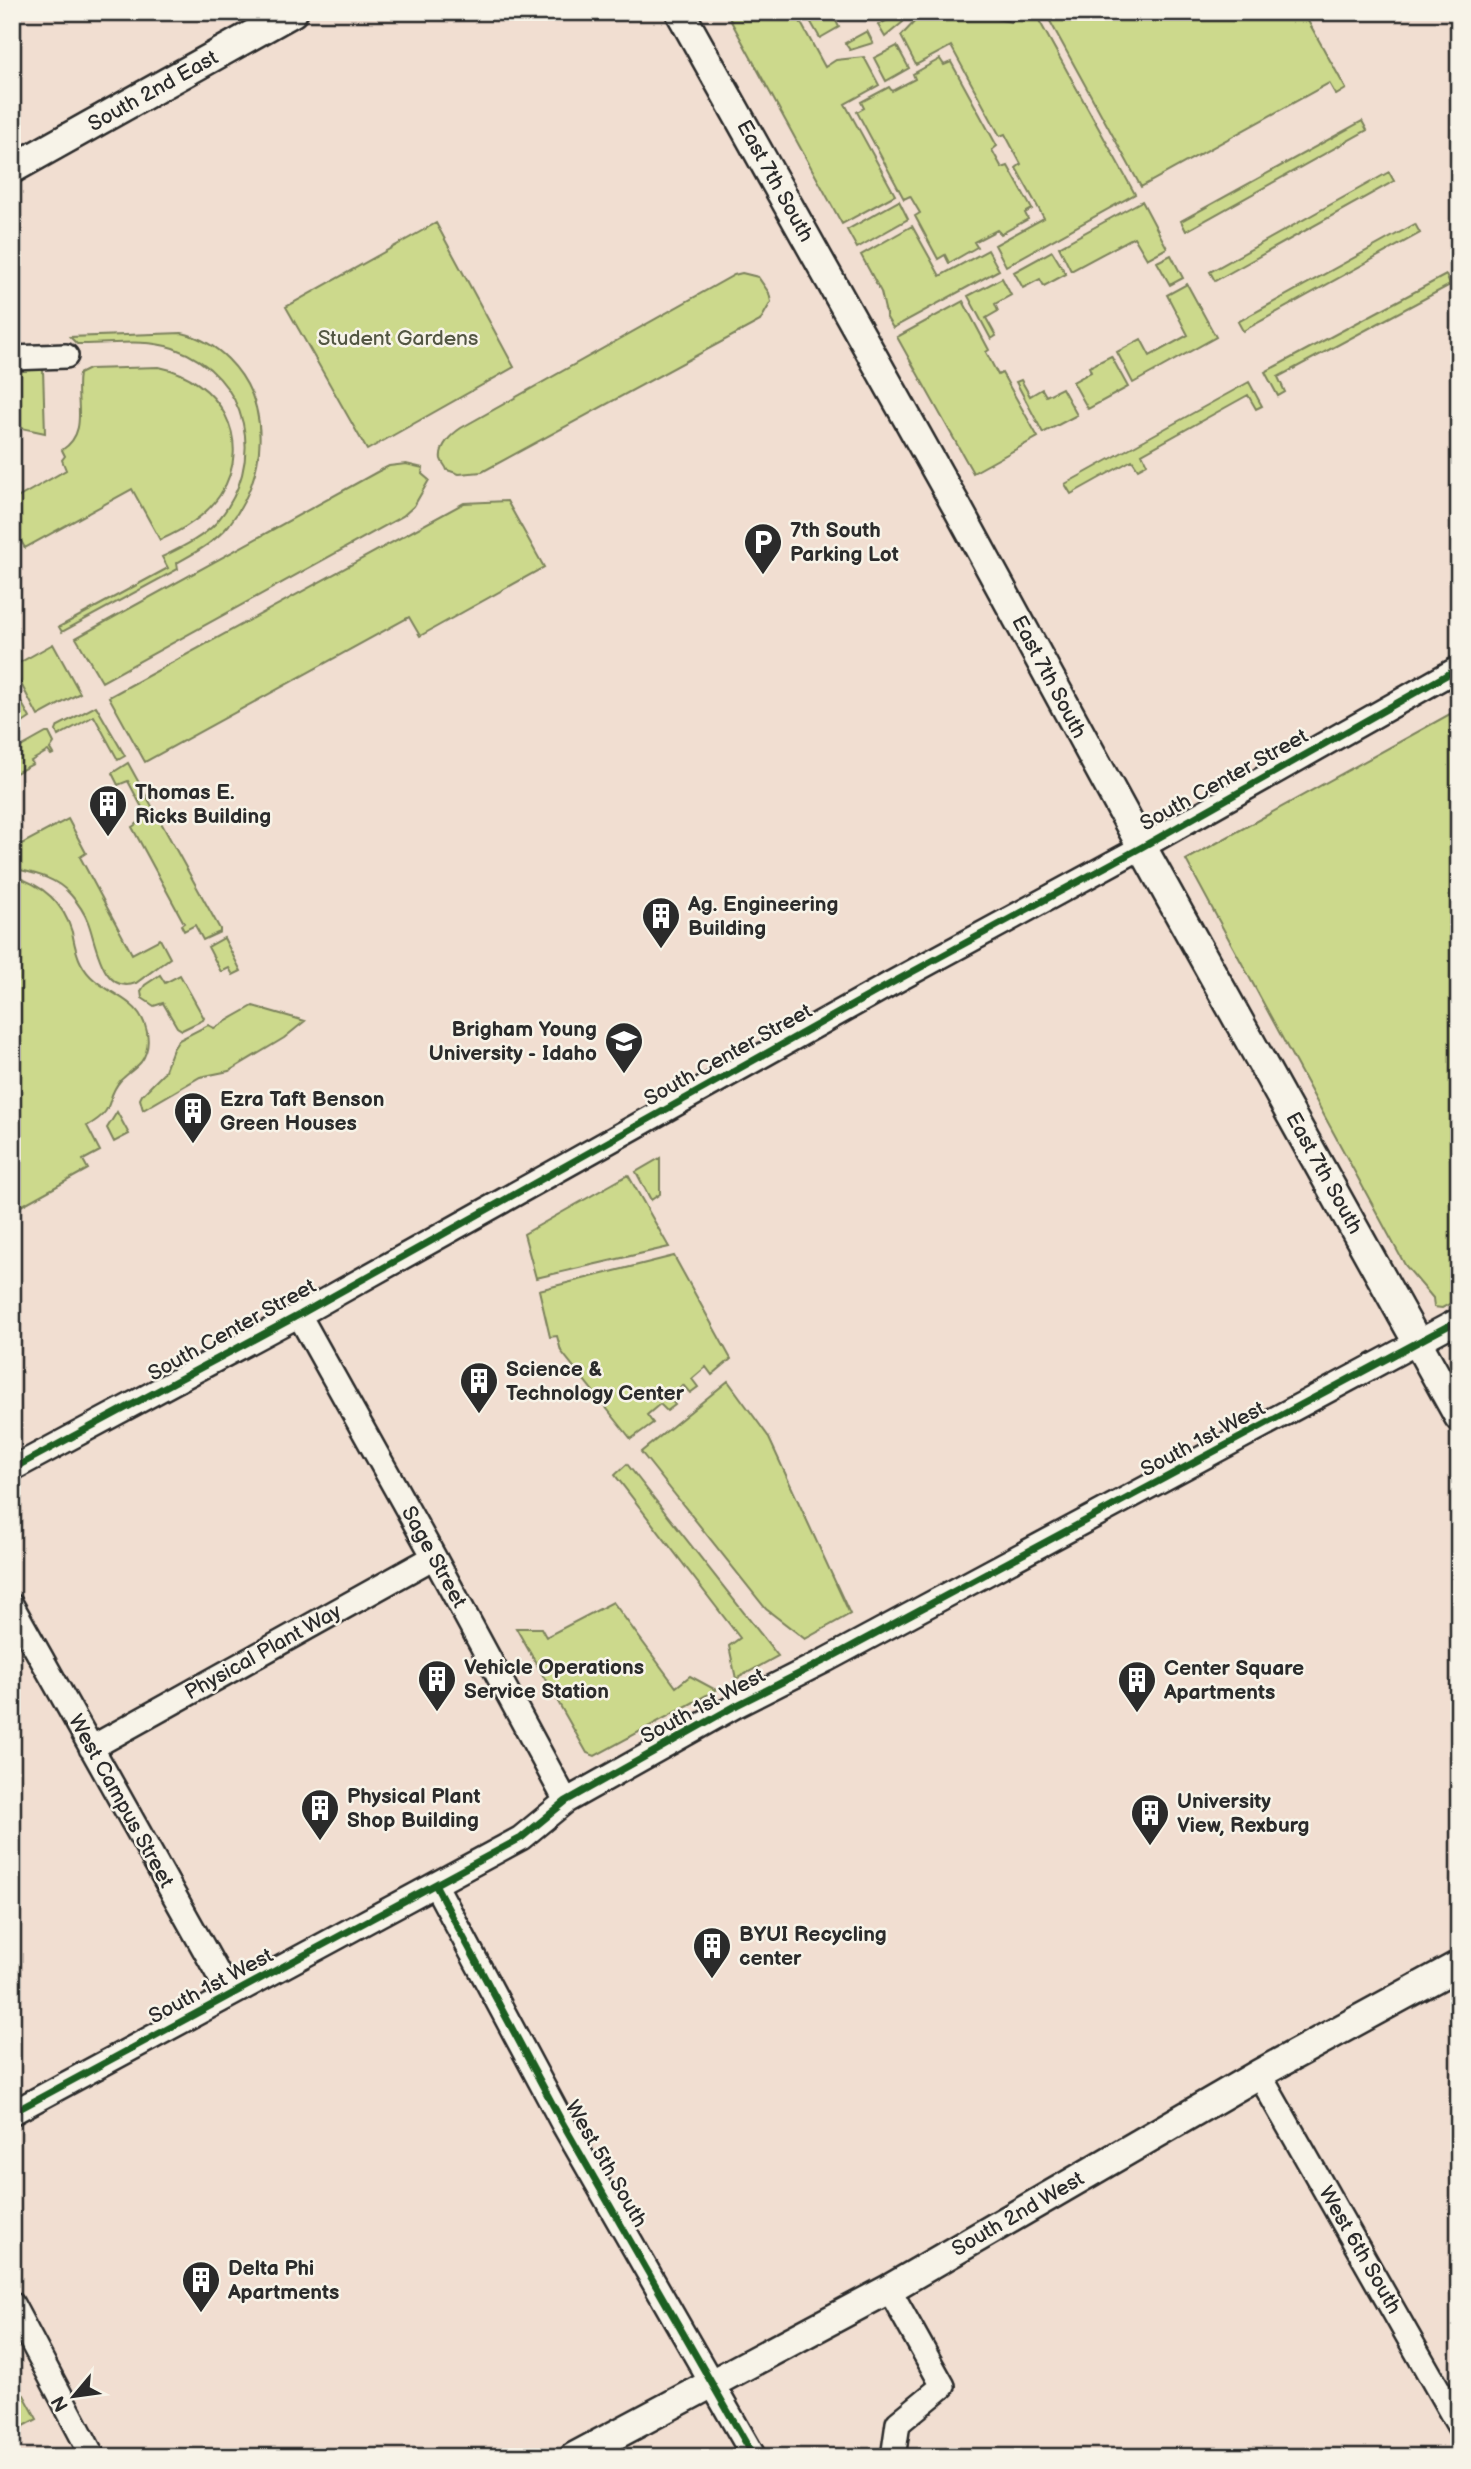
<svg xmlns="http://www.w3.org/2000/svg" width="1471" height="2469" font-family="'Balsamiq Sans',sans-serif">
	<rect width="100%" height="100%" fill="#f1ded1"/>
	<filter id="ink" filterUnits="userSpaceOnUse"><feTurbulence type="fractalNoise" baseFrequency=".0143" numOctaves="2"/><feDisplacementMap in="SourceGraphic" scale="14" xChannelSelector="R" yChannelSelector="G"/><feConvolveMatrix kernelMatrix="1 2 1 2 8 2 1 2 1" color-interpolation-filters="sRGB"/></filter>
	<g filter="url(#ink)">
		<path fill="#ccd98c" stroke="#7c825c" stroke-width="2" d="M 726,12 L 795,12 L 825,67 L 836,60 L 864,57 L 879,85 L 845,104 L 895,195 L 842,224 Z
			M 805,12 L 841,12 L 844,17 L 836,21 L 839,27 L 820,38 Z
			M 928,12 L 988,12 L 997,19 L 1011,22 L 1035,13 L 1135,194 L 1006,266 L 995,245 L 1044,218 L 1016,168 L 1021,164 L 1005,134 L 1000,136 L 951,46 L 916,65 L 901,36 L 918,18 Z
			M 1045,12 L 1303,12 L 1346,89 L 1336,95 L 1329,83 L 1141,187 Z
			M 899,14 L 903,22 L 885,37 L 878,25 Z
			M 867,31 L 873,43 L 850,50 L 845,43 Z
			M 897,46 L 909,68 L 886,81 L 874,58 Z
			M 940,59 L 944,65 L 951,62 L 997,146 L 992,150 L 1002,168 L 1008,166 L 1032,209 L 1025,213 L 1028,219 L 1001,234 L 997,230 L 974,242 L 977,247 L 949,263 L 945,255 L 938,259 L 915,216 L 920,213 L 910,196 L 904,199 L 857,112 L 864,108 L 861,102 L 889,87 L 892,91 L 915,79 L 913,74 Z
			M 1362,121 L 1367,130 L 1186,231 L 1181,221 Z
			M 1389,172 L 1394,181 L 1215,281 L 1210,272 Z
			M 899,201 L 908,219 L 857,248 L 847,230 Z
			M 1142,201 L 1167,248 L 1147,259 L 1134,237 L 1071,271 L 1059,247 Z
			M 436,223 L 514,367 L 367,450 L 286,307 Z
			M 1415,224 L 1420,233 L 1243,331 L 1238,322 Z
			M 912,226 L 940,276 L 988,250 L 999,270 L 893,328 L 887,318 L 881,292 L 861,255 Z
			M 1052,251 L 1066,274 L 1044,286 L 1040,279 L 1023,288 L 1014,272 Z
			M 1171,255 L 1183,278 L 1170,285 L 1157,262 Z
			M 742,273 L 758,277 L 769,293 L 771,302 L 760,321 L 482,472 L 459,474 L 447,470 C 446,466 442,463 441,459 C 439,446 452,434 461,428 L 734,275 Z
			M 1446,275 L 1450,285 L 1278,377 L 1285,392 L 1278,396 L 1265,372 Z
			M 1002,278 L 1011,295 L 995,304 L 998,311 L 986,318 L 996,336 L 991,339 L 968,296 Z
			M 1187,284 L 1216,337 L 1133,383 L 1117,352 L 1141,339 L 1150,356 L 1188,335 L 1167,295 Z
			M 963,301 L 989,350 L 986,352 L 998,375 L 1002,373 L 1038,437 L 973,473 L 897,337 Z
			M 182,333 C 199,337 215,346 228,359 C 273,404 267,476 229,525 C 215,542 196,552 177,563 L 178,569 L 62,632 L 59,627 L 168,568 L 162,557 C 180,548 202,538 216,523 C 268,463 250,375 173,348 C 143,338 108,345 77,344 L 70,337 Z
			M 1111,356 L 1128,387 L 1088,409 L 1073,382 L 1091,372 L 1089,367 Z
			M 159,367 C 219,379 255,440 220,495 C 206,516 183,530 160,540 L 132,489 L 25,548 L 12,525 L 12,501 L 66,470 L 62,460 L 65,456 L 62,450 C 90,432 74,401 79,374 L 89,369 Z
			M 43,369 L 45,433 L 12,426 L 12,370 Z
			M 1021,380 L 1030,396 L 1042,389 L 1046,396 L 1062,388 L 1077,415 L 1043,433 L 1016,382 Z
			M 1249,382 L 1262,406 L 1256,409 L 1248,395 L 1142,454 L 1147,464 L 1138,469 L 1132,460 L 1071,494 L 1065,484 Z
			M 406,464 L 423,468 L 422,474 L 429,480 L 414,506 L 403,516 L 102,682 L 76,638 L 377,472 L 389,466 Z
			M 507,501 L 544,567 L 420,636 L 409,617 L 145,762 L 109,697 L 464,503 Z
			M 53,644 L 80,693 L 38,716 L 12,667 Z
			M 12,685 L 30,718 L 12,730 Z
			M 96,706 L 125,756 L 118,760 L 94,716 L 58,736 L 56,731 L 58,726 Z
			M 1459,709 L 1459,1299 L 1442,1308 L 1434,1307 L 1433,1298 L 1405,1265 L 1186,860 Z
			M 46,733 L 49,733 L 54,743 L 50,749 L 53,754 L 51,755 L 48,751 L 31,761 L 33,764 L 12,775 L 12,752 Z
			M 128,763 L 220,929 L 220,932 L 203,940 L 195,925 L 184,931 L 181,925 L 184,923 L 132,827 L 147,817 L 128,781 L 118,785 L 112,773 Z
			M 68,819 L 86,853 L 80,857 L 132,954 L 160,939 L 170,958 L 136,983 C 102,996 96,942 88,922 C 84,912 78,903 71,895 C 56,877 33,873 12,868 L 12,849 Z
			M 12,876 C 42,884 63,902 72,932 C 74,942 76,954 81,963 C 92,985 113,990 130,1004 C 147,1017 154,1044 141,1062 C 135,1069 127,1074 121,1080 C 103,1100 119,1108 87,1126 L 100,1151 L 83,1160 L 88,1169 L 12,1211 Z
			M 224,938 L 241,971 L 233,975 L 229,968 L 221,972 L 208,947 Z
			M 160,975 L 165,983 L 180,975 L 204,1018 L 203,1020 L 182,1030 L 177,1027 L 163,1003 L 154,1006 L 142,998 L 141,991 L 145,985 Z
			M 253,1006 L 305,1021 L 284,1038 L 229,1071 L 200,1077 L 143,1110 L 140,1099 L 142,1095 L 164,1073 L 173,1049 L 179,1040 L 208,1025 L 214,1028 Z
			M 117,1112 L 129,1134 L 114,1142 L 107,1128 Z
			M 660,1158 L 660,1194 L 651,1200 L 636,1172 Z
			M 628,1175 L 669,1247 L 536,1278 L 524,1234 Z
			M 674,1256 L 731,1359 L 712,1375 L 706,1367 L 692,1379 L 698,1387 L 690,1393 L 683,1385 L 669,1397 L 675,1405 L 667,1411 L 660,1404 L 647,1415 L 653,1423 L 631,1439 L 561,1351 L 557,1336 L 550,1337 L 539,1290 Z
			M 728,1381 L 768,1436 L 850,1614 L 805,1639 L 766,1609 L 641,1452 Z
			M 627,1464 L 778,1656 L 736,1679 L 729,1646 L 740,1638 L 615,1475 Z
			M 613,1602 L 676,1687 L 690,1676 L 716,1690 L 595,1756 L 587,1753 L 516,1628 L 541,1628 L 546,1637 Z
			M 21,2394 L 24,2395 L 37,2419 L 22,2427 L 16,2414 L 21,2411 L 15,2400 Z"/>
		<g fill="none" stroke-linecap="round" stroke-linejoin="round">
			<defs>
				<path id="minor" d="M 12,358 L 66,356
					M 299,1315 L 434,1557 L 566,1801
					M 12,1469 L 299,1315 L 890,984 L 1142,847 L 1459,668
					M 12,1606 L 230,1995
					M 91,1748 L 434,1557
					M 436,1886 L 562,2122 L 754,2457
					M 1259,2074 L 1459,2426
					M 12,2113 L 521,1838 L 566,1801 L 737,1705 L 826,1660 L 1459,1320
					M 889,2289 L 943,2386 L 898,2423 L 894,2451 L 897,2457
					M 12,2304 L 93,2457"/>
				<path id="major" d="M 680,12 L 957,507 L 1142,847 L 1459,1417
					M 12,169 L 293,12
					M 574,2457 L 889,2289 L 1259,2074 L 1459,1965"/>
			</defs>
			<use href="#minor" stroke="#2b2b2b" stroke-width="28"/>
			<use href="#major" stroke="#2b2b2b" stroke-width="33"/>
			<use href="#minor" stroke="#f7f3e8" stroke-width="23"/>
			<use href="#major" stroke="#f7f3e8" stroke-width="28"/>
			<defs>
				<path id="cycleway" d="M 12,1469 L 299,1315 L 890,984 L 1142,847 L 1459,668
					M 436,1886 L 562,2122 L 754,2457
					M 12,2113 L 521,1838 L 566,1801 L 737,1705 L 826,1660 L 1459,1320"/>
			</defs>
			<use href="#cycleway" stroke="#f7f3e8" stroke-width="11"/>
			<use href="#cycleway" stroke="#1b5e20" stroke-width="7"/>
		</g>
	</g>
	<defs>
		<symbol id="parking-pin" viewBox="-11 -11 22 30"><path d="M0 17L-7.5 6A9.5 9.5 0 1 1 7.5 6Z" fill="#2b2b2b" stroke="#f7f3e8"/><path d="M-3.5-5.5H1a3.5 3.5 0 0 1 0 7H-1V5.5H-3.5ZM-1-3.4V-.6H.8a1.4 1.4 0 0 0 0-2.8Z" fill="#fff"/></symbol>
		<symbol id="building-pin" viewBox="-11 -11 22 30"><path d="M0 17L-7.5 6A9.5 9.5 0 1 1 7.5 6Z" fill="#2b2b2b" stroke="#f7f3e8"/><path d="M-4-6H4V6H1V3H-1V6H-4ZM-2.5-4.3h1.7v1.8h-1.7ZM.8-4.3h1.7v1.8H.8ZM-2.5-1h1.7V.8h-1.7ZM.8-1h1.7V.8H.8Z" fill="#fff"/></symbol>
		<symbol id="university-pin" viewBox="-11 -11 22 30"><path d="M0 17L-7.5 6A9.5 9.5 0 1 1 7.5 6Z" fill="#2b2b2b" stroke="#f7f3e8"/><path d="M0-5L7-2L0 1L-7-2ZM-4 1L0 2.5L4 1V4Q0 6-4 4Z" fill="#fff"/></symbol>
	</defs>
	<g fill-rule="evenodd">
		<use href="#parking-pin" x="741" y="520" width="44" height="60"/>
		<use href="#building-pin" x="86" y="782" width="44" height="60"/>
		<use href="#building-pin" x="639" y="894" width="44" height="60"/>
		<use href="#university-pin" x="602" y="1019" width="44" height="60"/>
		<use href="#building-pin" x="171" y="1089" width="44" height="60"/>
		<use href="#building-pin" x="457" y="1359" width="44" height="60"/>
		<use href="#building-pin" x="415" y="1657" width="44" height="60"/>
		<use href="#building-pin" x="1115" y="1658" width="44" height="60"/>
		<use href="#building-pin" x="298" y="1786" width="44" height="60"/>
		<use href="#building-pin" x="1128" y="1791" width="44" height="60"/>
		<use href="#building-pin" x="690" y="1924" width="44" height="60"/>
		<use href="#building-pin" x="179" y="2258" width="44" height="60"/>
	</g>
	<g text-anchor="middle" dominant-baseline="central" stroke-width="5" stroke-linejoin="round" paint-order="stroke">
		<g font-size="21" fill="#2b2b2b" stroke="#f7f3e8">
			<text transform="translate(153 91) rotate(-29)">South 2nd East</text>
			<text transform="translate(775 181) rotate(61)">East 7th South</text>
			<text transform="translate(1049 677) rotate(62)">East 7th South</text>
			<text transform="translate(1224 780) rotate(-29)">South Center Street</text>
			<text transform="translate(728 1055) rotate(-29)">South Center Street</text>
			<text transform="translate(1324 1173) rotate(61)">East 7th South</text>
			<text transform="translate(232 1330) rotate(-29)">South Center Street</text>
			<text transform="translate(1203 1439) rotate(-28)">South 1st West</text>
			<text transform="translate(434 1557) rotate(61)">Sage Street</text>
			<text transform="translate(263 1652) rotate(-29)">Physical Plant Way</text>
			<text transform="translate(703 1706) rotate(-28)">South 1st West</text>
			<text transform="translate(121 1801) rotate(61)">West Campus Street</text>
			<text transform="translate(211 1986) rotate(-28)">South 1st West</text>
			<text transform="translate(606 2164) rotate(60)">West 5th South</text>
			<text transform="translate(1018 2214) rotate(-30)">South 2nd West</text>
			<text transform="translate(1360 2250) rotate(60)">West 6th South</text>
		</g>
		<g font-size="21" fill="#535643" stroke="#f7f3e8">
			<text x="398" y="338">Student Gardens</text>
		</g>
		<g font-size="21" font-weight="bold" fill="#2b2b2b" stroke="#f7f3e8" text-anchor="start">
			<text x="790" y="530">7th South<tspan x="790" dy="24">Parking Lot</tspan></text>
			<text x="135" y="792">Thomas E.<tspan x="135" dy="24">Ricks Building</tspan></text>
			<text x="688" y="904">Ag. Engineering<tspan x="688" dy="24">Building</tspan></text>
			<text x="597" y="1029" text-anchor="end">Brigham Young<tspan x="597" dy="24">University - Idaho</tspan></text>
			<text x="220" y="1099">Ezra Taft Benson<tspan x="220" dy="24">Green Houses</tspan></text>
			<text x="506" y="1369">Science &amp;<tspan x="506" dy="24">Technology Center</tspan></text>
			<text x="464" y="1667">Vehicle Operations<tspan x="464" dy="24">Service Station</tspan></text>
			<text x="1164" y="1668">Center Square<tspan x="1164" dy="24">Apartments</tspan></text>
			<text x="347" y="1796">Physical Plant<tspan x="347" dy="24">Shop Building</tspan></text>
			<text x="1177" y="1801">University<tspan x="1177" dy="24">View, Rexburg</tspan></text>
			<text x="739" y="1934">BYUI Recycling<tspan x="739" dy="24">center</tspan></text>
			<text x="228" y="2268">Delta Phi<tspan x="228" dy="24">Apartments</tspan></text>
		</g>
	</g>
	<rect width="1471" height="2469" fill="none" stroke="#f7f3e8" stroke-width="42"/>
	<rect x="21" y="21" width="1429" height="2427" fill="none" stroke="#2b2b2b" stroke-width="2.5" filter="url(#ink)"/>
	<g transform="translate(74 2396) rotate(241)" stroke="#f7f3e8" stroke-width="5" paint-order="stroke">
	<path d="M0-5L12 26L0 18L-12 26Z" fill="#2b2b2b"/>
	<text y="-10" font-size="19" font-weight="bold" text-anchor="middle" fill="#2b2b2b">N</text>
	</g>
</svg>
